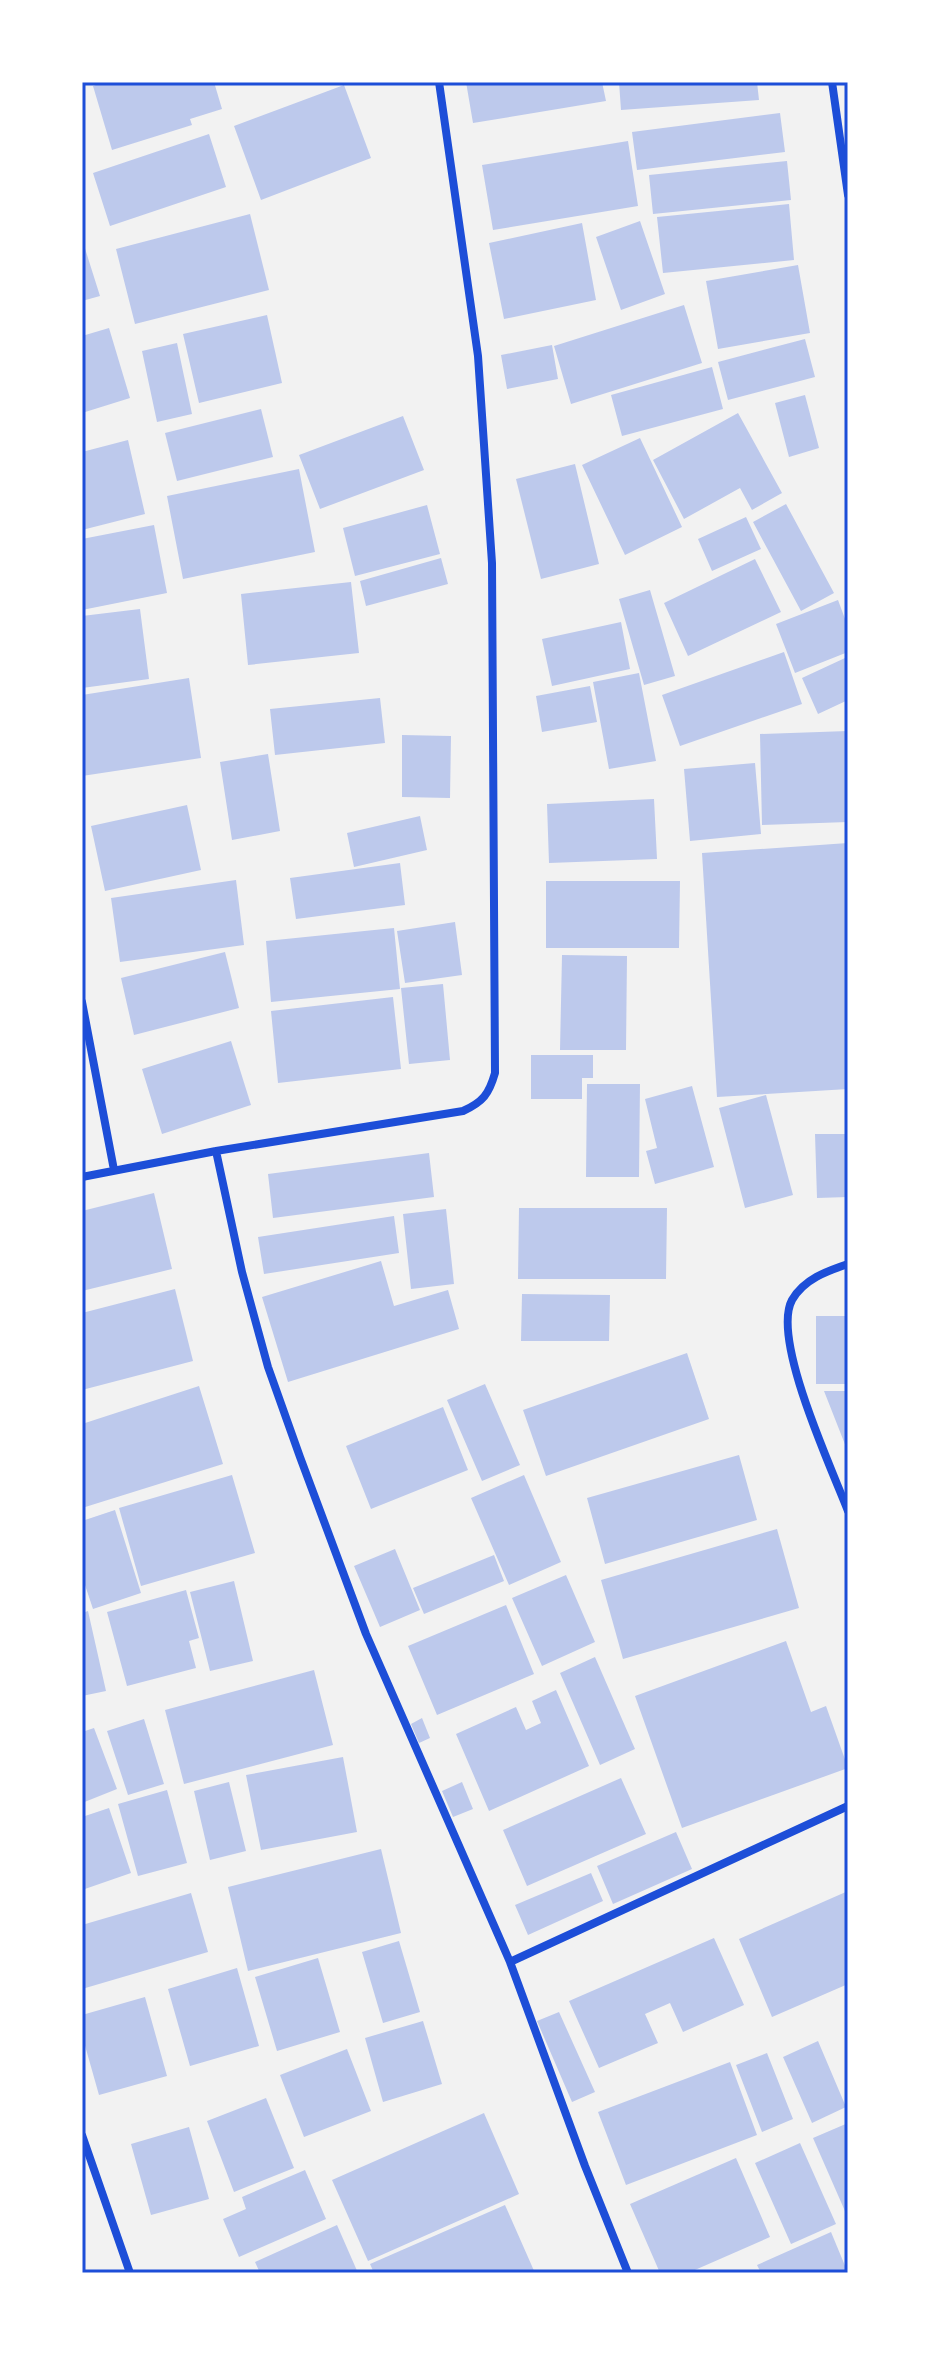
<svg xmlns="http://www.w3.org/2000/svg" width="930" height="2355" font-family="'PT Sans',sans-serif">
	<rect width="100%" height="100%" fill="#f2f2f2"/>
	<path fill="#bdc9ec" d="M 105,82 L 214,82 L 222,109 L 190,119 L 192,125 L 112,150 L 93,86 Z
		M 466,82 L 602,82 L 606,101 L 473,123 Z
		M 619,82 L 757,82 L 759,100 L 621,110 Z
		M 344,85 L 371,158 L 261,200 L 234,126 Z
		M 780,113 L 785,152 L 637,170 L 632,132 Z
		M 209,134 L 226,187 L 110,226 L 93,173 Z
		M 628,141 L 638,206 L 493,230 L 482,165 Z
		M 787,161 L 791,200 L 653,214 L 649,175 Z
		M 789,204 L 794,260 L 663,273 L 657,217 Z
		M 250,214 L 269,290 L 135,324 L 116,249 Z
		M 640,221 L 665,294 L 621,310 L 596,237 Z
		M 582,223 L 596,300 L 504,319 L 489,243 Z
		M 82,239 L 100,296 L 82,301 Z
		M 798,265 L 810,333 L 718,349 L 706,281 Z
		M 684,305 L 702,363 L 571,404 L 554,346 Z
		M 267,315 L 282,383 L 199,403 L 183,334 Z
		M 109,328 L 130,398 L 82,413 L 82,336 Z
		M 805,339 L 815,377 L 728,400 L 718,362 Z
		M 177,343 L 192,414 L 157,422 L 142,351 Z
		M 552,345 L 558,379 L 507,389 L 501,355 Z
		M 712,367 L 723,409 L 622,436 L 611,395 Z
		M 805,395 L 819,448 L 789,457 L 775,403 Z
		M 261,409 L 273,457 L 177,481 L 165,433 Z
		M 738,413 L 782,493 L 752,510 L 740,488 L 684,519 L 653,460 Z
		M 403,416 L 424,470 L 320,509 L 299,455 Z
		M 640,438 L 682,527 L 625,555 L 582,465 Z
		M 128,440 L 145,514 L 82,530 L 82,452 Z
		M 575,464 L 599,564 L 541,579 L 516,479 Z
		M 299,469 L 315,552 L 183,579 L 167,496 Z
		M 786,504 L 834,593 L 801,611 L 753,522 Z
		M 427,505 L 440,554 L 355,576 L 343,528 Z
		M 746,517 L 761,549 L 712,571 L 698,539 Z
		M 154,525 L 167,593 L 82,610 L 82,539 Z
		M 441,558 L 448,584 L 366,606 L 360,581 Z
		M 755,559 L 781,612 L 688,656 L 664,603 Z
		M 351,582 L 359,653 L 248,665 L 241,594 Z
		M 650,590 L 675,676 L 644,685 L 619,599 Z
		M 838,600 L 848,627 L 848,652 L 795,673 L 776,624 Z
		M 140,609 L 149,679 L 82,688 L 82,616 Z
		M 621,622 L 630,669 L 552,686 L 542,639 Z
		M 784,652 L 802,704 L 680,746 L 662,695 Z
		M 845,658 L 848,665 L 848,700 L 818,714 L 802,678 Z
		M 639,673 L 656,761 L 609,769 L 593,682 Z
		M 189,678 L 201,758 L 82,776 L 82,695 Z
		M 590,686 L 597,722 L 542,732 L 536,696 Z
		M 380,698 L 385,743 L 275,755 L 270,709 Z
		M 848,731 L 848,822 L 762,825 L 760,734 Z
		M 402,735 L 451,736 L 450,798 L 402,797 Z
		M 268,754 L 280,831 L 232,840 L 220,762 Z
		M 755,763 L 761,834 L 690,841 L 684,769 Z
		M 654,799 L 657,859 L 549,863 L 547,804 Z
		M 187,805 L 201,870 L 105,891 L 91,826 Z
		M 420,816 L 427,850 L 354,867 L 347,833 Z
		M 848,843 L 848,1089 L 717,1097 L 702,853 Z
		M 400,863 L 405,905 L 296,919 L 290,878 Z
		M 236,880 L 244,945 L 120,962 L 111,898 Z
		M 546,881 L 680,881 L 679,948 L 546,948 Z
		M 455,922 L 462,975 L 405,983 L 397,931 Z
		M 394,928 L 400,989 L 271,1002 L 266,941 Z
		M 225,952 L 239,1008 L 134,1035 L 121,978 Z
		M 562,955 L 627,956 L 626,1050 L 560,1050 Z
		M 443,984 L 450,1060 L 409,1064 L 401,988 Z
		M 393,997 L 401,1069 L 278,1083 L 271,1011 Z
		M 231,1041 L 251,1105 L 162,1134 L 142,1069 Z
		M 531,1055 L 593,1055 L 593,1078 L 582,1078 L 582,1099 L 531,1099 Z
		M 587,1084 L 640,1084 L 639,1177 L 586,1177 Z
		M 692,1086 L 714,1167 L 655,1184 L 646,1151 L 657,1148 L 645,1099 Z
		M 766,1095 L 793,1195 L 745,1208 L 719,1108 Z
		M 815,1134 L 848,1134 L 848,1197 L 817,1198 Z
		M 429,1153 L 434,1197 L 273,1218 L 268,1174 Z
		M 154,1193 L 172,1269 L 82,1291 L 82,1211 Z
		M 519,1208 L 667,1208 L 666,1279 L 518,1279 Z
		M 446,1209 L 454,1284 L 411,1289 L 403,1214 Z
		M 394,1216 L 399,1253 L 264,1274 L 258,1237 Z
		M 381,1261 L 394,1306 L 448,1290 L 459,1329 L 288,1382 L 262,1297 Z
		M 175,1289 L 193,1361 L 82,1390 L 82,1313 Z
		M 522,1294 L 610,1295 L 609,1341 L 521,1341 Z
		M 816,1316 L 848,1316 L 848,1384 L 816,1384 Z
		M 687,1353 L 709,1419 L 546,1476 L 523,1410 Z
		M 485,1384 L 520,1465 L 482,1481 L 447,1400 Z
		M 199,1386 L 223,1464 L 82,1508 L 82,1424 Z
		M 824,1391 L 848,1391 L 848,1452 Z
		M 443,1407 L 468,1470 L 371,1509 L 346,1446 Z
		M 739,1455 L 757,1520 L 605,1564 L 587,1498 Z
		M 232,1475 L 255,1553 L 141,1586 L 119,1508 Z
		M 524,1475 L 561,1562 L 509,1585 L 471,1498 Z
		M 115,1510 L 141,1593 L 93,1609 L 82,1576 L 82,1521 Z
		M 777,1529 L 799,1608 L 623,1659 L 601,1580 Z
		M 395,1549 L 420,1610 L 380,1627 L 354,1566 Z
		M 494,1555 L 504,1581 L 424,1614 L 413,1588 Z
		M 566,1575 L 595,1642 L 542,1666 L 512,1598 Z
		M 234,1581 L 253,1661 L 210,1671 L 190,1592 Z
		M 186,1590 L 199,1638 L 189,1641 L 196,1668 L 127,1686 L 107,1612 Z
		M 506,1605 L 534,1674 L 437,1715 L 408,1646 Z
		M 88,1611 L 106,1691 L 82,1696 L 82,1613 Z
		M 786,1641 L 811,1712 L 826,1706 L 848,1768 L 682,1828 L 635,1696 Z
		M 595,1657 L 635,1749 L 600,1765 L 560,1673 Z
		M 314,1670 L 333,1745 L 184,1784 L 165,1710 Z
		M 556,1690 L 589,1766 L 489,1811 L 456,1734 L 516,1707 L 526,1730 L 541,1723 L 532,1701 Z
		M 422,1718 L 430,1738 L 419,1743 L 411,1724 Z
		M 144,1719 L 164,1784 L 128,1795 L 107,1731 Z
		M 94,1728 L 117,1789 L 82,1803 L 82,1732 Z
		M 343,1757 L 357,1832 L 261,1850 L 246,1775 Z
		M 621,1778 L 646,1834 L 527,1886 L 503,1830 Z
		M 229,1782 L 246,1851 L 210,1860 L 194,1791 Z
		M 462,1782 L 473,1809 L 453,1817 L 442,1791 Z
		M 167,1790 L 187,1863 L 138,1876 L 118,1804 Z
		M 109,1808 L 131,1873 L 82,1890 L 82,1817 Z
		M 676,1832 L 692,1869 L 613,1904 L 597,1866 Z
		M 381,1849 L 401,1933 L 248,1971 L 228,1887 Z
		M 591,1873 L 603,1901 L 528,1935 L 515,1905 Z
		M 848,1891 L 848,1984 L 772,2017 L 739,1939 Z
		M 191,1893 L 208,1952 L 82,1989 L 82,1925 Z
		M 714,1938 L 744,2005 L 683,2032 L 670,2003 L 645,2014 L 658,2043 L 599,2068 L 569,2001 Z
		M 399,1941 L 420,2012 L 383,2023 L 362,1952 Z
		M 318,1958 L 340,2032 L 277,2051 L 255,1977 Z
		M 237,1968 L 259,2046 L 190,2066 L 168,1989 Z
		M 145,1997 L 167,2076 L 99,2095 L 82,2035 L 82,2015 Z
		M 559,2012 L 595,2092 L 572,2102 L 537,2021 Z
		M 423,2021 L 442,2084 L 383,2102 L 365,2038 Z
		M 818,2041 L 846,2107 L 812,2123 L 783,2057 Z
		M 347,2049 L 371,2111 L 304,2137 L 280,2075 Z
		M 767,2053 L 793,2119 L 762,2132 L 736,2065 Z
		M 730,2062 L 757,2135 L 626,2185 L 598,2112 Z
		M 266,2098 L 294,2168 L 234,2192 L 207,2121 Z
		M 484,2113 L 519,2194 L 368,2261 L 332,2180 Z
		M 848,2123 L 848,2218 L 813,2138 Z
		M 189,2127 L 209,2199 L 151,2215 L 131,2144 Z
		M 800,2143 L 836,2224 L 791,2244 L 755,2163 Z
		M 736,2158 L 770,2237 L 688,2273 L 660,2273 L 630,2204 Z
		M 305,2170 L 326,2219 L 239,2257 L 223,2219 L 246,2209 L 242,2197 Z
		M 505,2205 L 535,2273 L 374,2273 L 370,2264 Z
		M 337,2225 L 358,2273 L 260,2273 L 255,2262 Z
		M 831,2232 L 848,2273 L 761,2273 L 757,2265 Z"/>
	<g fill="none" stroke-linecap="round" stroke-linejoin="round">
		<path stroke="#1d4ed8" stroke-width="8" d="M 832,82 L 848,195
			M 82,1002 L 114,1170
			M 216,1151 L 242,1272 L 268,1367 L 300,1457 L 366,1634 L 510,1962 L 585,2166 L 628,2273
			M 82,1177 L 216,1151 L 463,1111 C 483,1102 489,1094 495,1073 L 492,563 L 478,356 L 439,82
			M 848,1264 C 827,1271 804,1279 792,1300 C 771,1339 832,1469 848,1511
			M 510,1962 L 848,1806
			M 82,2135 L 130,2273"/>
	</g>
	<rect width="930" height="2355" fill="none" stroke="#ffffff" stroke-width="168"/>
	<rect x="84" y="84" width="762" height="2187" fill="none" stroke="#1d4ed8" stroke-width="3"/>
</svg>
